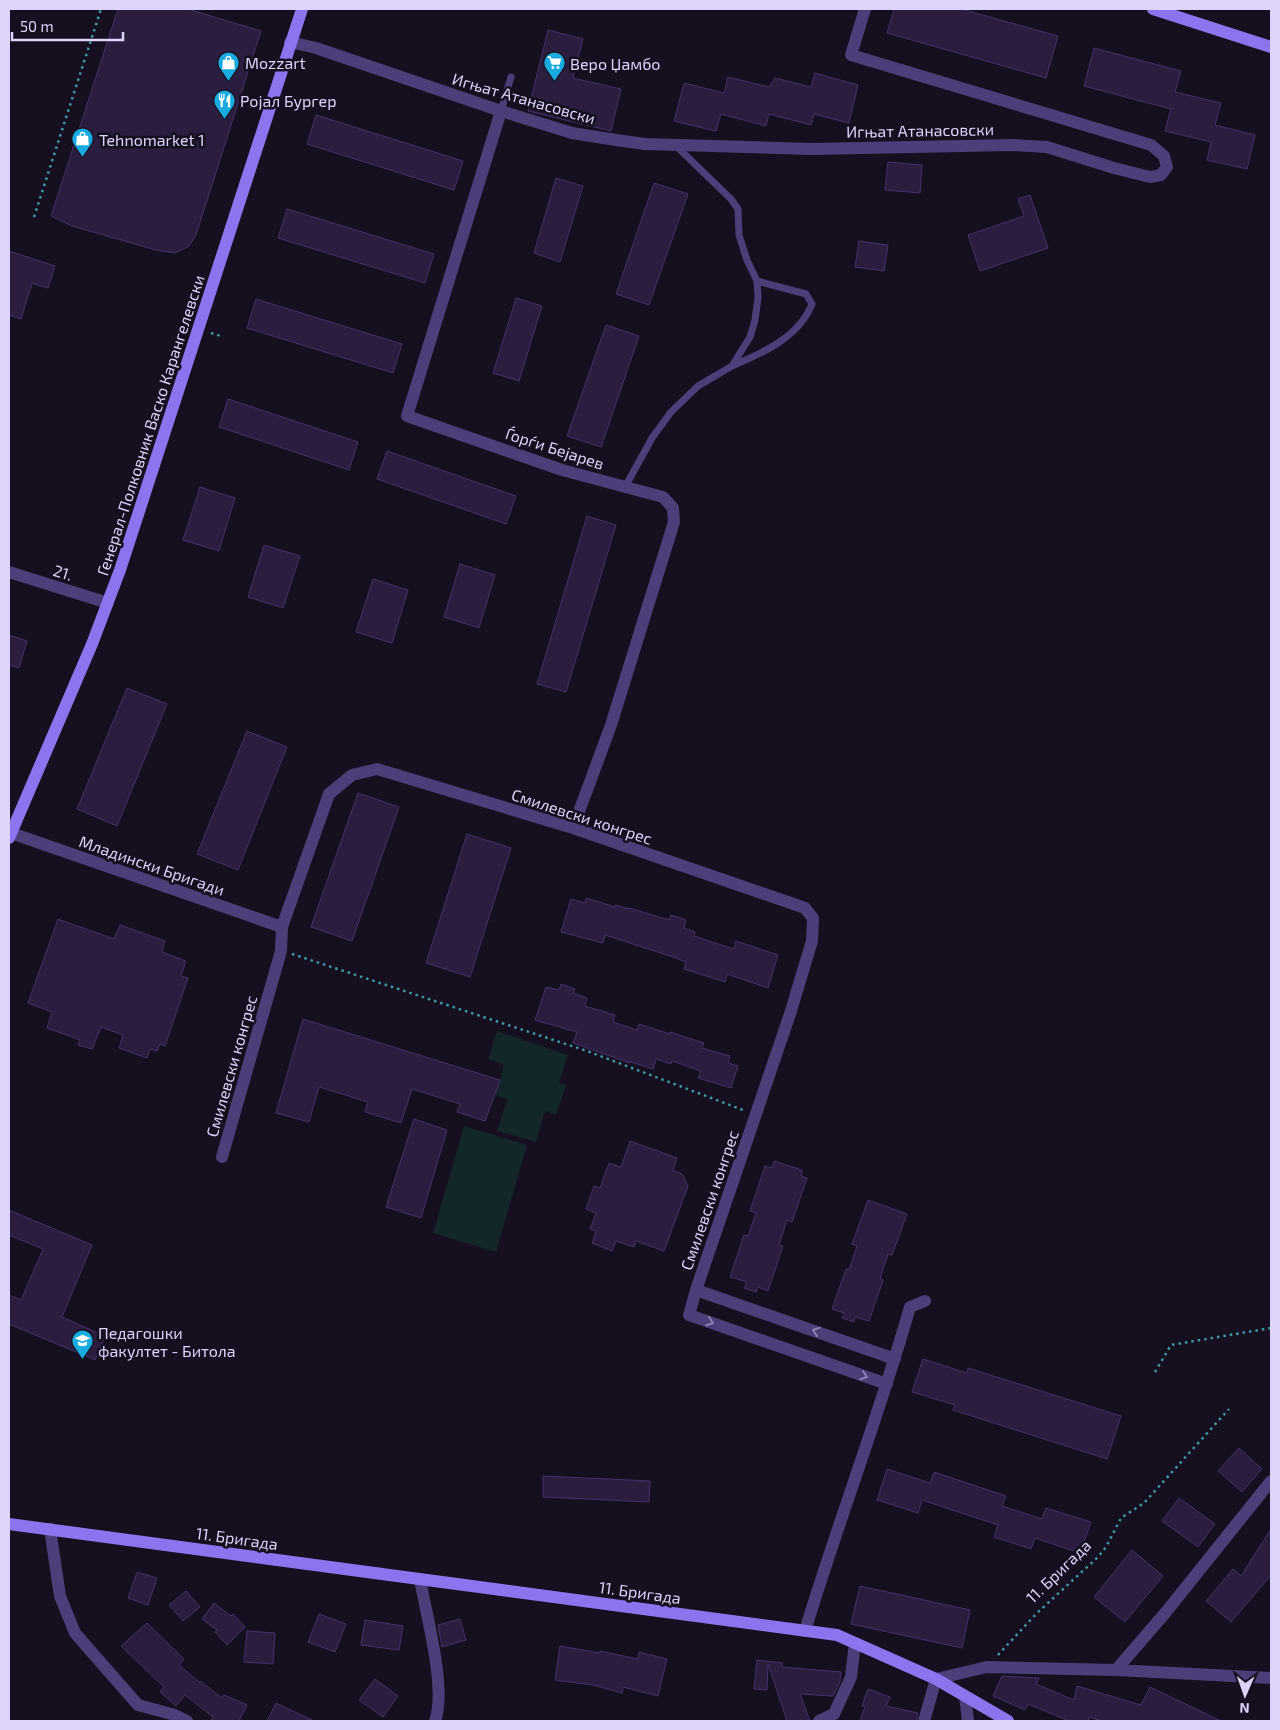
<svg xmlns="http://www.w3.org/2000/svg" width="1280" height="1730" font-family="'Exo 2',sans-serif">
	<rect width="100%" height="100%" fill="#150f1f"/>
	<path fill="#132629" d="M 497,1031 L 568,1055 L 559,1083 L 566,1085 L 556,1115 L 545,1111 L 536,1142 L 497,1131 L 507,1099 L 495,1095 L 504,1065 L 488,1059 Z
		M 464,1126 L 527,1145 L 496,1252 L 433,1233 Z"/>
	<path fill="#2a1d3e" stroke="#463268" d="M 118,9 L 188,9 L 261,31 L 196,235 L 189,246 L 175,253 L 156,250 L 72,226 L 51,216 Z
		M 894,9 L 961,9 L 1058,36 L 1046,78 L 887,33 Z
		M 548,30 L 583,39 L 573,78 L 621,89 L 611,131 L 528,111 Z
		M 1094,48 L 1181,71 L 1175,92 L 1221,103 L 1215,125 L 1255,135 L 1247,169 L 1207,160 L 1211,142 L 1165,131 L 1171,109 L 1084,86 Z
		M 815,73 L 858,85 L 849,123 L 814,114 L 811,125 L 769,114 L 766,126 L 721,114 L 716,131 L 674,121 L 684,83 L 724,93 L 728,77 L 769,87 L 775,78 L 811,87 Z
		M 316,115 L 463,161 L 454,190 L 307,144 Z
		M 888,162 L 922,165 L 920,193 L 885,190 Z
		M 556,178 L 583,186 L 560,262 L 534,253 Z
		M 654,183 L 688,194 L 649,305 L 616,294 Z
		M 1030,195 L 1048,248 L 980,271 L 968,235 L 1024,216 L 1018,199 Z
		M 287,209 L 434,254 L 425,283 L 278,238 Z
		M 859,241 L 888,245 L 884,271 L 855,267 Z
		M 9,251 L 55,266 L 48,288 L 32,283 L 21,319 L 9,315 Z
		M 516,298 L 542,306 L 519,381 L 493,373 Z
		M 256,299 L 402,344 L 393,373 L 247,328 Z
		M 606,325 L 639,336 L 601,447 L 567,436 Z
		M 228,399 L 358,442 L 349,470 L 219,427 Z
		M 387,451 L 516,496 L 506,524 L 377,479 Z
		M 200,487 L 235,498 L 219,551 L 183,540 Z
		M 587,516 L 616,525 L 566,692 L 537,684 Z
		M 264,545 L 300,556 L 283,608 L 248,597 Z
		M 460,564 L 495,575 L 479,628 L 444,617 Z
		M 373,579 L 408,590 L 392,643 L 356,632 Z
		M 9,635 L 27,641 L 19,668 L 9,665 Z
		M 127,688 L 167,704 L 117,826 L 77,809 Z
		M 247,731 L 287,747 L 238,870 L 197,854 Z
		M 358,793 L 399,807 L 352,941 L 311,927 Z
		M 467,834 L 511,848 L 470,977 L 426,963 Z
		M 586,898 L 615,907 L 615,905 L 629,909 L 629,908 L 669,920 L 671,915 L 686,920 L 684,928 L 695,932 L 694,936 L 734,949 L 736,941 L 778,955 L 768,988 L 727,974 L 725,982 L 684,969 L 686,962 L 676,958 L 605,935 L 603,943 L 561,932 L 571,899 L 585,903 Z
		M 58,919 L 114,939 L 120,925 L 165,941 L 162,952 L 186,961 L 181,976 L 188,978 L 165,1046 L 160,1044 L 157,1051 L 150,1049 L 147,1058 L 119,1048 L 123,1035 L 101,1027 L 92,1049 L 78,1045 L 80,1040 L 47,1028 L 52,1012 L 28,1003 Z
		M 561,984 L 575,989 L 573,993 L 587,998 L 585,1006 L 615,1015 L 613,1022 L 637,1030 L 639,1024 L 670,1034 L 670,1032 L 704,1043 L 702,1048 L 730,1056 L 728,1063 L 738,1066 L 731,1088 L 698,1078 L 701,1071 L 672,1061 L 671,1064 L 656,1059 L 653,1069 L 631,1062 L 630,1063 L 573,1043 L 577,1032 L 535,1020 L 546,987 L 559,990 Z
		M 303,1019 L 500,1080 L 485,1121 L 457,1112 L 460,1104 L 412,1089 L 401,1123 L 365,1112 L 368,1102 L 319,1087 L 309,1122 L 276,1113 Z
		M 414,1119 L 447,1130 L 421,1218 L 386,1207 Z
		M 630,1141 L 677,1158 L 673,1170 L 682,1174 L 688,1186 L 664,1251 L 636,1241 L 634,1247 L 616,1241 L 612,1251 L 592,1243 L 596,1231 L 590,1229 L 596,1213 L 586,1209 L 594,1186 L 600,1188 L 609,1163 L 621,1167 Z
		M 774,1161 L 802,1170 L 801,1176 L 807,1178 L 792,1222 L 787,1220 L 779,1245 L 783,1246 L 768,1291 L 758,1287 L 756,1292 L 744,1288 L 747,1282 L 730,1277 L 744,1235 L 748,1236 L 756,1213 L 750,1211 L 765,1166 L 772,1168 Z
		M 868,1200 L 907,1214 L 892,1255 L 888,1254 L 880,1279 L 883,1280 L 869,1321 L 855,1317 L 854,1322 L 842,1318 L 844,1313 L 832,1309 L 846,1269 L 849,1270 L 857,1246 L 852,1244 Z
		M 9,1210 L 92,1245 L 62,1317 L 105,1336 L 95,1360 L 9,1324 L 9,1295 L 21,1300 L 43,1249 L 9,1235 Z
		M 923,1359 L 967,1373 L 968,1368 L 1121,1416 L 1107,1459 L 953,1410 L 955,1405 L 912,1392 Z
		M 1239,1448 L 1262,1469 L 1242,1492 L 1218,1471 Z
		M 887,1469 L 930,1483 L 934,1472 L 1006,1496 L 1002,1506 L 1042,1519 L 1046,1508 L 1091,1522 L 1080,1553 L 1035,1538 L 1031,1549 L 994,1537 L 998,1525 L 922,1500 L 918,1513 L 877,1500 Z
		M 543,1476 L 650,1481 L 649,1502 L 543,1497 Z
		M 1179,1498 L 1215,1524 L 1198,1547 L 1162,1521 Z
		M 1271,1529 L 1271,1575 L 1231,1622 L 1206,1601 L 1233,1569 L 1241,1576 Z
		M 1132,1550 L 1163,1576 L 1125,1622 L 1094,1597 Z
		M 137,1572 L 157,1578 L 148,1605 L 128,1598 Z
		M 860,1586 L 970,1610 L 962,1648 L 851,1624 Z
		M 186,1591 L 200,1607 L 183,1621 L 169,1605 Z
		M 214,1603 L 231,1616 L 233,1614 L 245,1627 L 227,1645 L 215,1632 L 217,1630 L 202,1619 Z
		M 319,1614 L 346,1624 L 335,1652 L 308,1642 Z
		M 460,1619 L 466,1640 L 442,1647 L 438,1625 Z
		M 365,1620 L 403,1626 L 399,1650 L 361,1645 Z
		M 147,1623 L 184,1659 L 179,1665 L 199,1682 L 200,1681 L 222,1698 L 224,1695 L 247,1705 L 239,1721 L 211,1721 L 213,1717 L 185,1695 L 176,1706 L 160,1692 L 164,1687 L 121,1646 Z
		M 247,1631 L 275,1633 L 273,1664 L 244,1662 Z
		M 560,1646 L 600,1653 L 600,1651 L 638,1659 L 639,1652 L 667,1659 L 658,1696 L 623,1687 L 622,1693 L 593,1685 L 555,1680 Z
		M 757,1660 L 782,1663 L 782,1667 L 841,1672 L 840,1682 L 833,1696 L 800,1694 L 810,1721 L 787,1721 L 768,1664 L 767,1690 L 754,1689 Z
		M 1002,1676 L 1039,1678 L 1036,1684 L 1074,1700 L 1077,1686 L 1141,1705 L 1150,1687 L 1221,1721 L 1102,1721 L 1089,1717 L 1088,1721 L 1069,1721 L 1028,1704 L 1025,1710 L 993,1696 Z
		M 375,1679 L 398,1696 L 383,1717 L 359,1700 Z
		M 868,1689 L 890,1697 L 886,1706 L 918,1713 L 916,1721 L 860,1721 L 865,1707 L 862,1706 Z
		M 276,1703 L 314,1721 L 267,1721 Z"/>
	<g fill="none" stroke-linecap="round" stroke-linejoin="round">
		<path stroke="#3b9aa5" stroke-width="2.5" stroke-dasharray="2.5 4" stroke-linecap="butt" d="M 34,217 L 101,9
			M 211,333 L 221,336
			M 292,954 L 587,1051 L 743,1110
			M 1155,1372 L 1171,1345 L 1271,1328
			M 998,1655 L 1037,1613 L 1098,1557 L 1106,1547 L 1121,1518 L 1144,1503 L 1229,1409"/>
		<path stroke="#4c3f79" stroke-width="7" d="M 501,111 L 511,77
			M 732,366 C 763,353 799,337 812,304 L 806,294 L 757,281
			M 625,487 L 652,438 L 671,412 L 698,386 L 732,366 L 750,337 L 755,320 L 758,298 L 757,281 L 747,260 L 739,235 L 738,209 L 731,199 L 675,145"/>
		<path stroke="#4c3f79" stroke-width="12" d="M 290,42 L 316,48 L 501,111 L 572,133 L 616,140 L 645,144 L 811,149 L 1012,145 L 1047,147 L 1114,168 L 1150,177 L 1161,175 L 1167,167 L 1164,156 L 1151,145 L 851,55 L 865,9
			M 501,111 L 407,416 L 562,470 L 663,497 L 673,508 L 674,522 L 611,725 L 573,828
			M 9,572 L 108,603
			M 11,833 L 282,927
			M 222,1157 L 281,951 L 282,927 L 329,794 L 352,775 L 377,769 L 573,828 L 805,908 L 813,918 L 812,941 L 790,1014 L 696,1290 L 689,1315 L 887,1384
			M 696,1290 L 895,1359
			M 50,1529 L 60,1596 L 75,1633 L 138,1705 L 175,1715 L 187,1721
			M 420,1579 C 426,1615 447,1688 435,1721
			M 805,1631 C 838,1522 879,1416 910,1307 L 925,1301
			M 1116,1670 L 1166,1612 L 1271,1481
			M 965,1696 L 968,1721
			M 819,1721 L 834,1714 L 851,1677 L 855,1643
			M 924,1721 L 936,1679 L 987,1667 L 1116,1670 L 1271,1678"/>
		<path stroke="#8c74ef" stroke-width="12" d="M 1153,9 L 1271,47
			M 9,838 L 92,644 L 120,570 L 302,9
			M 9,1524 L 837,1635 L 936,1679 L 1008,1721"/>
	</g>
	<defs><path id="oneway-chevron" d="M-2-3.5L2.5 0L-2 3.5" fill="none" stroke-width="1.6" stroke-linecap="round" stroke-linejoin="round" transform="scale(1.25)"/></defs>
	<g stroke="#8e82b3">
		<use href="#oneway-chevron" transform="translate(710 1322) rotate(19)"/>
		<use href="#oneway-chevron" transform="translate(816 1331) rotate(-161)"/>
		<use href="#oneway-chevron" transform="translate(864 1376) rotate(19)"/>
	</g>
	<defs>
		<symbol id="shop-pin" viewBox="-11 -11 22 30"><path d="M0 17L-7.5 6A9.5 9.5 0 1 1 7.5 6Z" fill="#19aadf" stroke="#150f1f"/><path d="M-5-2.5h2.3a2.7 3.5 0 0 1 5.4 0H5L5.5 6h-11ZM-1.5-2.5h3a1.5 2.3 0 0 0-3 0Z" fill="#fff"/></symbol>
		<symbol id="supermarket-pin" viewBox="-11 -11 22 30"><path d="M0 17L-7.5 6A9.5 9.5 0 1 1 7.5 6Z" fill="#19aadf" stroke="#150f1f"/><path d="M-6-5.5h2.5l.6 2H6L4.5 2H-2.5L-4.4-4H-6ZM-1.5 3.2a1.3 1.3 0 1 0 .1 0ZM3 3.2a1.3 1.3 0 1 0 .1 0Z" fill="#fff"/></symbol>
		<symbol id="restaurant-pin" viewBox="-11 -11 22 30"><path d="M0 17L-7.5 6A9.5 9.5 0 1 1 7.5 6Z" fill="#19aadf" stroke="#150f1f"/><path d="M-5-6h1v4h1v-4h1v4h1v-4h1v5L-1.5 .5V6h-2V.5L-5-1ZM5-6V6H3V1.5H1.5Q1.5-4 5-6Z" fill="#fff"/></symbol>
		<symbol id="university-pin" viewBox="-11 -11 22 30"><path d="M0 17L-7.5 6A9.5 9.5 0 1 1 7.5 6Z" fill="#19aadf" stroke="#150f1f"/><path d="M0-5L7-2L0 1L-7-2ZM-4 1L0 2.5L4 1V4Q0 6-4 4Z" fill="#fff"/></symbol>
	</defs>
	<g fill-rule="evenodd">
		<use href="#shop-pin" x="216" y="50" width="25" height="34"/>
		<use href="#supermarket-pin" x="542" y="50" width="25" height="34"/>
		<use href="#restaurant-pin" x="212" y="88" width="25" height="34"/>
		<use href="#shop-pin" x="70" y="126" width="25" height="34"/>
		<use href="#university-pin" x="70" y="1328" width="25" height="34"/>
	</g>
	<g text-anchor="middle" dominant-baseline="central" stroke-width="5" stroke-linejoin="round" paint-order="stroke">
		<g font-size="16" fill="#ded3fa" stroke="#150f1f" text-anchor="start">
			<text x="245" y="62">Mozzart</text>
			<text x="570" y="63">Веро Џамбо</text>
			<text x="240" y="100">Ројал Бургер</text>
			<text x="99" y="139">Tehnomarket 1</text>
			<text x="98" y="1332">Педагошки<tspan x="98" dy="18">факултет - Битола</tspan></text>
		</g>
		<g font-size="16" fill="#ded3fa" stroke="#150f1f">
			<text transform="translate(524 98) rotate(16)">Игњат Атанасовски</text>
			<text transform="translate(920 130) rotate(-1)">Игњат Атанасовски</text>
			<text transform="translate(150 425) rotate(-72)">Генерал-Полковник Васко Карангелевски</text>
			<text transform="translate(555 448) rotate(18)">Ѓорѓи Бејарев</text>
			<text transform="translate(63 572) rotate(17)">21.</text>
			<text transform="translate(582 816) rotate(18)">Смилевски конгрес</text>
			<text transform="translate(152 865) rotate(19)">Младински Бригади</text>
			<text transform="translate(231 1066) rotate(-74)">Смилевски конгрес</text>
			<text transform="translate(709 1200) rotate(-71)">Смилевски конгрес</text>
			<text transform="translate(237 1538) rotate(8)">11. Бригада</text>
			<text transform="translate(1058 1571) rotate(-44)">11. Бригада</text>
			<text transform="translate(640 1592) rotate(8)">11. Бригада</text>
		</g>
	</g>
	<rect width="1280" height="1730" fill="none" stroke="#ded3fa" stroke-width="20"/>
	<g transform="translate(1245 1695) rotate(182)" stroke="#150f1f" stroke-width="4" paint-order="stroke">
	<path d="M0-4L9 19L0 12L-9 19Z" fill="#ded3fa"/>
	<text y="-8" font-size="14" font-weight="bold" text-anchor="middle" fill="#ded3fa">N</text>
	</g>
	<path d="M12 32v8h111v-8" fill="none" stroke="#ded3fa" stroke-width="2.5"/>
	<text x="20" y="32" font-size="15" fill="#ded3fa" stroke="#150f1f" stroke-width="4" paint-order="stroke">50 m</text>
</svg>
